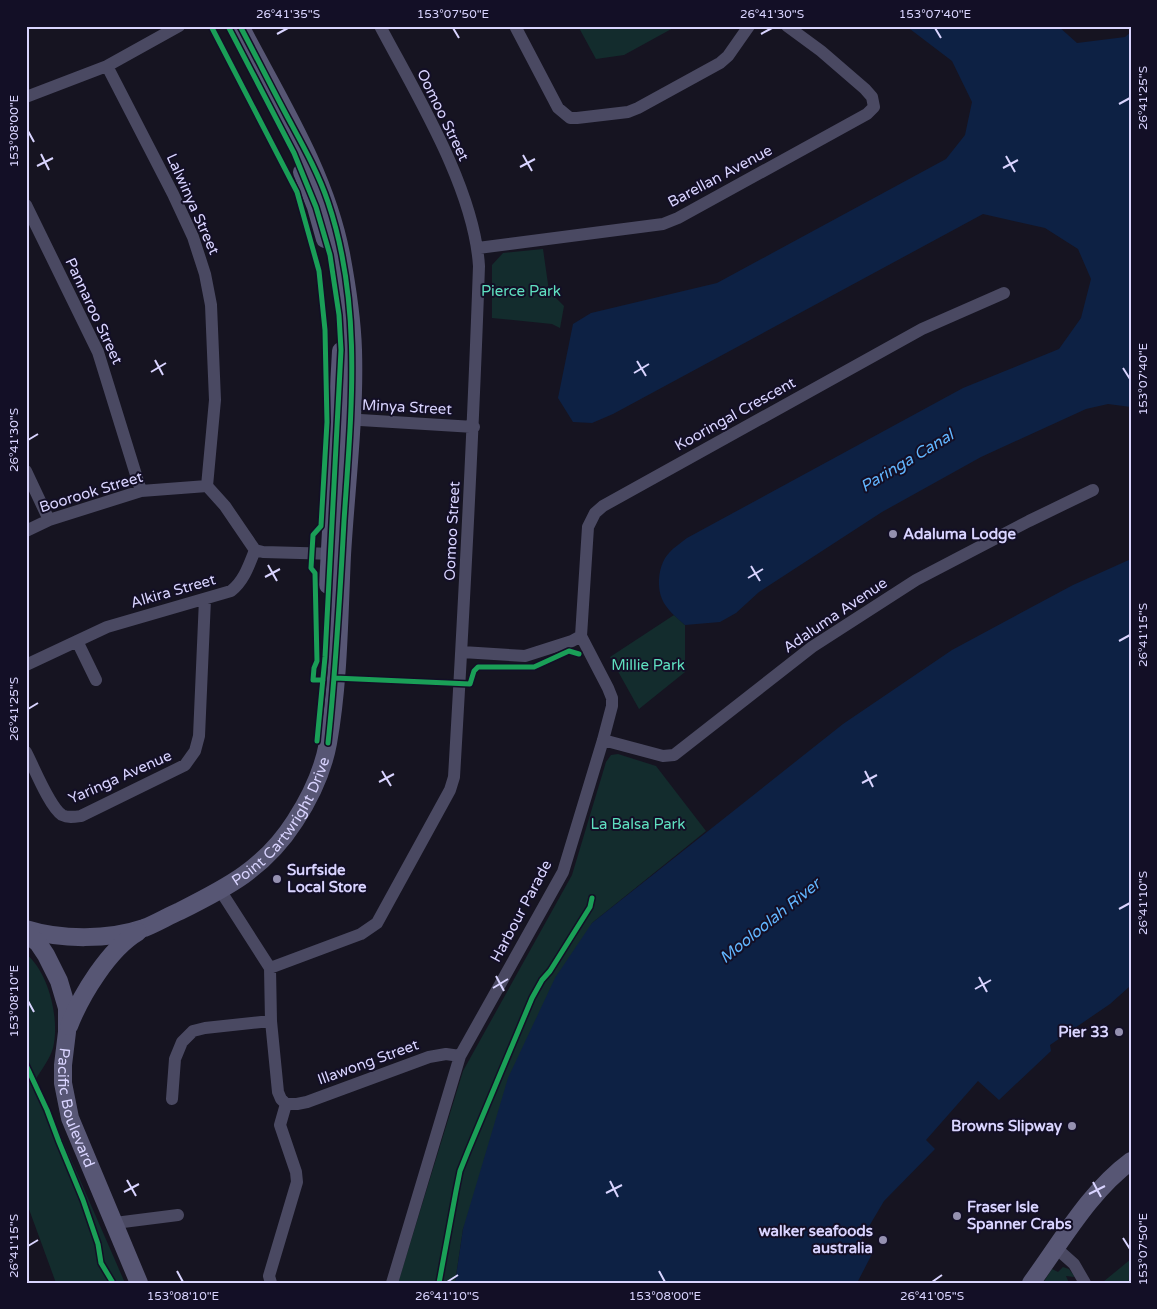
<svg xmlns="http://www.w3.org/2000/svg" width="1157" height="1309" font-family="'Varela Round',sans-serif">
	<rect width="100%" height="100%" fill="#161421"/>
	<path fill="#132c2d" d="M 578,26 L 674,26 L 675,27 L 624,55 L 596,59 Z
		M 543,249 L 549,291 L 564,306 L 560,328 L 552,324 L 492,318 L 492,265 L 503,253 Z
		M 674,615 L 685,625 L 685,672 L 639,709 L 610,657 Z
		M 618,754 L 656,766 L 706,831 L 592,923 L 463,1229 L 455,1283 L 398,1283 L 463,1071 L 572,875 L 606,762 L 611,755 Z
		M 26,954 C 49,972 60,1020 53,1048 C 50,1059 41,1070 36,1079 L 125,1283 L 56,1283 L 26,1201 Z
		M 1131,1259 L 1131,1283 L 1104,1283 L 1103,1282 Z
		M 1063,1267 L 1069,1269 L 1075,1277 L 1066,1276 L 1069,1283 L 1043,1283 L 1052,1269 L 1058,1272 Z"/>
	<path fill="#0d2144" d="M 906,26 L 1058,26 L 1077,43 L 1125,37 L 1131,32 L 1131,407 L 1108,404 L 1086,409 L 981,457 L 882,512 L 759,592 L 736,613 L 720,622 L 685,625 C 677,618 666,609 662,599 C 656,585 659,563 669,553 C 674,547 681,543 687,538 L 963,388 L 1059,349 L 1081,318 L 1091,279 L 1078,249 L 1045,228 L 983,214 L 613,414 L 592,423 L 573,422 L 558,398 L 573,324 L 591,313 L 717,283 L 946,159 L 965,135 L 972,102 L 952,61 Z
		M 1131,559 L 1131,989 L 1129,987 L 1110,1004 L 1050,1045 L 1051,1051 L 999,1100 L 978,1081 L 926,1140 L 935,1149 L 884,1201 L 858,1245 L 872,1254 L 857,1283 L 455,1283 L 463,1229 L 508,1078 L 555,978 L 592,923 L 843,724 L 952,650 L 1073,585 Z"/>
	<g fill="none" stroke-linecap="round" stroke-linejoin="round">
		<path stroke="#4a4962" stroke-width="12" d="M 515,26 L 558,108 L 570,118 L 577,118 L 628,112 L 638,108 L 720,63 L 728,56 L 749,26
			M 107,66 L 173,194 L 193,237 L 205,274 L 211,305 L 215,400 L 207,486
			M 26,97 L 107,66 L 179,26
			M 26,205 L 98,352 L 141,491
			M 478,248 L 663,224 L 678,218 L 867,114 L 874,107 L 872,97 L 865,89 L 821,51 L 787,26
			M 344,419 L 474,427
			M 26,471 L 49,520
			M 26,531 L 49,520 L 141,491 L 207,486 L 225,506 L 255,550
			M 255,550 L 263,552 L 337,554
			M 581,636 L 588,527 L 595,513 L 603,506 L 922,329 L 1004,293
			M 77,641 L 96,680
			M 462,652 L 525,656 L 572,641 L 581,636
			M 26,665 L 107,627 L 231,591 C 244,581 249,565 255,550
			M 603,740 L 663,756 L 674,755 L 812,647 L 916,580 L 1029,521 L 1093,490
			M 26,752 C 34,767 49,806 62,815 C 68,818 74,817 81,816 L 185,765 L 195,751 L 199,736 L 205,599
			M 220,890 L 270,968 L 271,1021 L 278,1092 L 281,1099 L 286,1104 L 280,1125 L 296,1172 L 297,1182 L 269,1276 L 271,1283
			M 270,968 L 361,934 L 377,923 L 450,790 L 454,777 C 464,607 473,437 479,266 C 474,188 417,96 380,26
			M 172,1099 L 175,1059 L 182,1042 L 193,1031 L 205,1028 L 271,1021
			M 286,1104 L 297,1104 L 307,1102 L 429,1057 L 446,1054 L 460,1056
			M 115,1223 L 178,1215
			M 1056,1248 L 1074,1264 L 1085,1283
			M 392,1283 L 460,1056 L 563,872 L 603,740 L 612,706 L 612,698 L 608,688 L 581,636"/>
		<g stroke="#575674" stroke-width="18">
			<path d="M 302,172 L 316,207 L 325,239"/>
			<path d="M 328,585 L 341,351"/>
			<path id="s1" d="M 26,929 C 61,940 109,940 144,928 C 157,923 168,916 180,911 C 228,887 265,868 295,821 C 310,798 323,770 328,743 C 339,681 339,617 342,555 C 346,487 355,418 353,350 C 352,318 347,286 341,254 C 325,172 278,99 240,26"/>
			<path id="s2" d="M 26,933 L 38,943 L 46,955 L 59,981 L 67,1008 L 67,1032 L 63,1065 L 63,1083 L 70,1118 L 139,1283"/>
			<path d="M 69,1026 C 81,995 109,949 138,932"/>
			<path d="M 1031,1283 C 1062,1241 1089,1192 1131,1161"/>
		</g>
		<defs>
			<path id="cycleway" d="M 211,26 L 297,192 L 319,271 L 325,330 L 327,422 L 321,526 L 313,535 L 311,568 L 315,573 L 317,661 L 314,668 L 313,680 L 323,680
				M 228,26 L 294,153 L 316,207 L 330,255 L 339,315 L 341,350 L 325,657 L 317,741
				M 240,26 C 256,56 271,86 287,116 C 302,144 318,172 328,202 C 363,306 351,414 344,521 C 340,595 336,669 328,743
				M 335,678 L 470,684 L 474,671 L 478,667 L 534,667 L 569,651 L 579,654
				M 26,1065 L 47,1110 L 59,1142 L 83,1200 L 98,1244 L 101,1263 L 113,1283
				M 439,1283 L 456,1191 L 460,1171 L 468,1151 L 532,998 L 542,980 L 550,971 L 590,907 L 592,898"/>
		</defs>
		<use href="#cycleway" stroke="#130f26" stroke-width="8"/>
		<use href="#cycleway" stroke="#1a9f57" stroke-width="5"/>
	</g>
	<path fill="none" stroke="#d9d4ff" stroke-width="2" d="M 453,28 L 459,38M 935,28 L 941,38M 277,34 L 288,28M 761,34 L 772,28M 1119,104 L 1130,98M 28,131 L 34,142M 41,154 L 49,170M 523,155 L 532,171M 1006,156 L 1015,172M 37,166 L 53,158M 520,167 L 535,159M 1003,168 L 1018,160M 155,360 L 163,375M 637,361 L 646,376M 1123,368 L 1130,379M 151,372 L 166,363M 634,373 L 649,364M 28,440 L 38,434M 268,565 L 277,581M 751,566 L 760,581M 265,577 L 280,569M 748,578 L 763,569M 1119,641 L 1130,635M 28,709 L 38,703M 382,771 L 391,786M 865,771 L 873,787M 379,782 L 394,774M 862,783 L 877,775M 1119,909 L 1130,903M 496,976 L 504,991M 979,977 L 987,992M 493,988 L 508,979M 975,989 L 991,980M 28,1001 L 34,1012M 127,1180 L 136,1196M 610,1181 L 618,1197M 1093,1182 L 1101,1197M 124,1192 L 139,1184M 606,1193 L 622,1185M 1089,1194 L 1105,1186M 1123,1238 L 1130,1249M 28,1246 L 38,1240M 177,1271 L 183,1282M 659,1271 L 665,1282M 447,1282 L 458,1275M 932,1282 L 942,1275"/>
	<g fill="#9591b1" stroke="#130f26" stroke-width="2">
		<circle cx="893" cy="534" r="5"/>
		<circle cx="277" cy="879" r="5"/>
		<circle cx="1119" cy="1032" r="5"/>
		<circle cx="1072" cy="1126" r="5"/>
		<circle cx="957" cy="1216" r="5"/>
		<circle cx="883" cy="1240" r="5"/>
	</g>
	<g text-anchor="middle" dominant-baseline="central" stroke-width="4" stroke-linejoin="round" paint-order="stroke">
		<g font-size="15" fill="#d9d4ff" stroke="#130f26">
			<text transform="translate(443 115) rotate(64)">Oomoo Street</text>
			<text transform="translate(720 176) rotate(-28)">Barellan Avenue</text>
			<text transform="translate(193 204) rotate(66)">Lalwinya Street</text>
			<text transform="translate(94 311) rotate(65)">Pannaroo Street</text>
			<text transform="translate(407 407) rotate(3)">Minya Street</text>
			<text transform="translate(735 414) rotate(-29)">Kooringal Crescent</text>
			<text transform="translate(91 492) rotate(-17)">Boorook Street</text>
			<text transform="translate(452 531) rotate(-87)">Oomoo Street</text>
			<text transform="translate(173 591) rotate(-16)">Alkira Street</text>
			<text transform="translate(835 615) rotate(-34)">Adaluma Avenue</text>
			<text transform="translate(120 777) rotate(-24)">Yaringa Avenue</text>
			<text stroke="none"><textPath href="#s1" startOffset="299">Point Cartwright Drive</textPath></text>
			<text transform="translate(521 911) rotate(-62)">Harbour Parade</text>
			<text transform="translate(368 1062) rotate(-20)">Illawong Street</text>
			<text stroke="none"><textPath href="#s2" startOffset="189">Pacific Boulevard</textPath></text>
		</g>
		<g font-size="15" fill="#5fe0c0" stroke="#130f26">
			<text x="521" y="291">Pierce Park</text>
			<text x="648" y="665">Millie Park</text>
			<text x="638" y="824">La Balsa Park</text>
		</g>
		<g font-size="15" font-weight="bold" fill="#d9d4ff" stroke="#130f26" text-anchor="start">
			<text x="903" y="534">Adaluma Lodge</text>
			<text x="287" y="870">Surfside<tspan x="287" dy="17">Local Store</tspan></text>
			<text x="1109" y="1032" text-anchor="end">Pier 33</text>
			<text x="1062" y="1126" text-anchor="end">Browns Slipway</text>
			<text x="967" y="1207">Fraser Isle<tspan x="967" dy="17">Spanner Crabs</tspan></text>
			<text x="873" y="1231" text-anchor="end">walker seafoods<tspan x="873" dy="17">australia</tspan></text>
		</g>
		<g font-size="16" font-style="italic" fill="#62b6ff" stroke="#130f26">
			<text transform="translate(907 461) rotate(-31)">Paringa Canal</text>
			<text transform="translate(770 921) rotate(-39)">Mooloolah River</text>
		</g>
	</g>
	<rect width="1157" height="1309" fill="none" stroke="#130f26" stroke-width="55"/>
	<rect x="28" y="28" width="1102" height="1254" fill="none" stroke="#d9d4ff" stroke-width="2"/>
	<g font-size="12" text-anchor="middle" fill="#d9d4ff">
		<text x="288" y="18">26°41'35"S</text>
		<text x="453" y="18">153°07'50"E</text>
		<text x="772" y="18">26°41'30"S</text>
		<text x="935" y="18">153°07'40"E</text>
		<text transform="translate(1143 98) rotate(-90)" y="4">26°41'25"S</text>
		<text transform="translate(14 131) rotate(-90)" y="4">153°08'00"E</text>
		<text transform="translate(1143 379) rotate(-90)" y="4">153°07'40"E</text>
		<text transform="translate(14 440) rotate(-90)" y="4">26°41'30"S</text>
		<text transform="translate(1143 635) rotate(-90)" y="4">26°41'15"S</text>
		<text transform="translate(14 709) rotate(-90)" y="4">26°41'25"S</text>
		<text transform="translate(1143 903) rotate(-90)" y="4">26°41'10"S</text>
		<text transform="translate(14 1001) rotate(-90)" y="4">153°08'10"E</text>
		<text transform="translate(14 1246) rotate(-90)" y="4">26°41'15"S</text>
		<text transform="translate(1143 1249) rotate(-90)" y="4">153°07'50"E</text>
		<text x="183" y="1300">153°08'10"E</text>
		<text x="447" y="1300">26°41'10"S</text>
		<text x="665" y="1300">153°08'00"E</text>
		<text x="932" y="1300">26°41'05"S</text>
	</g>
</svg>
